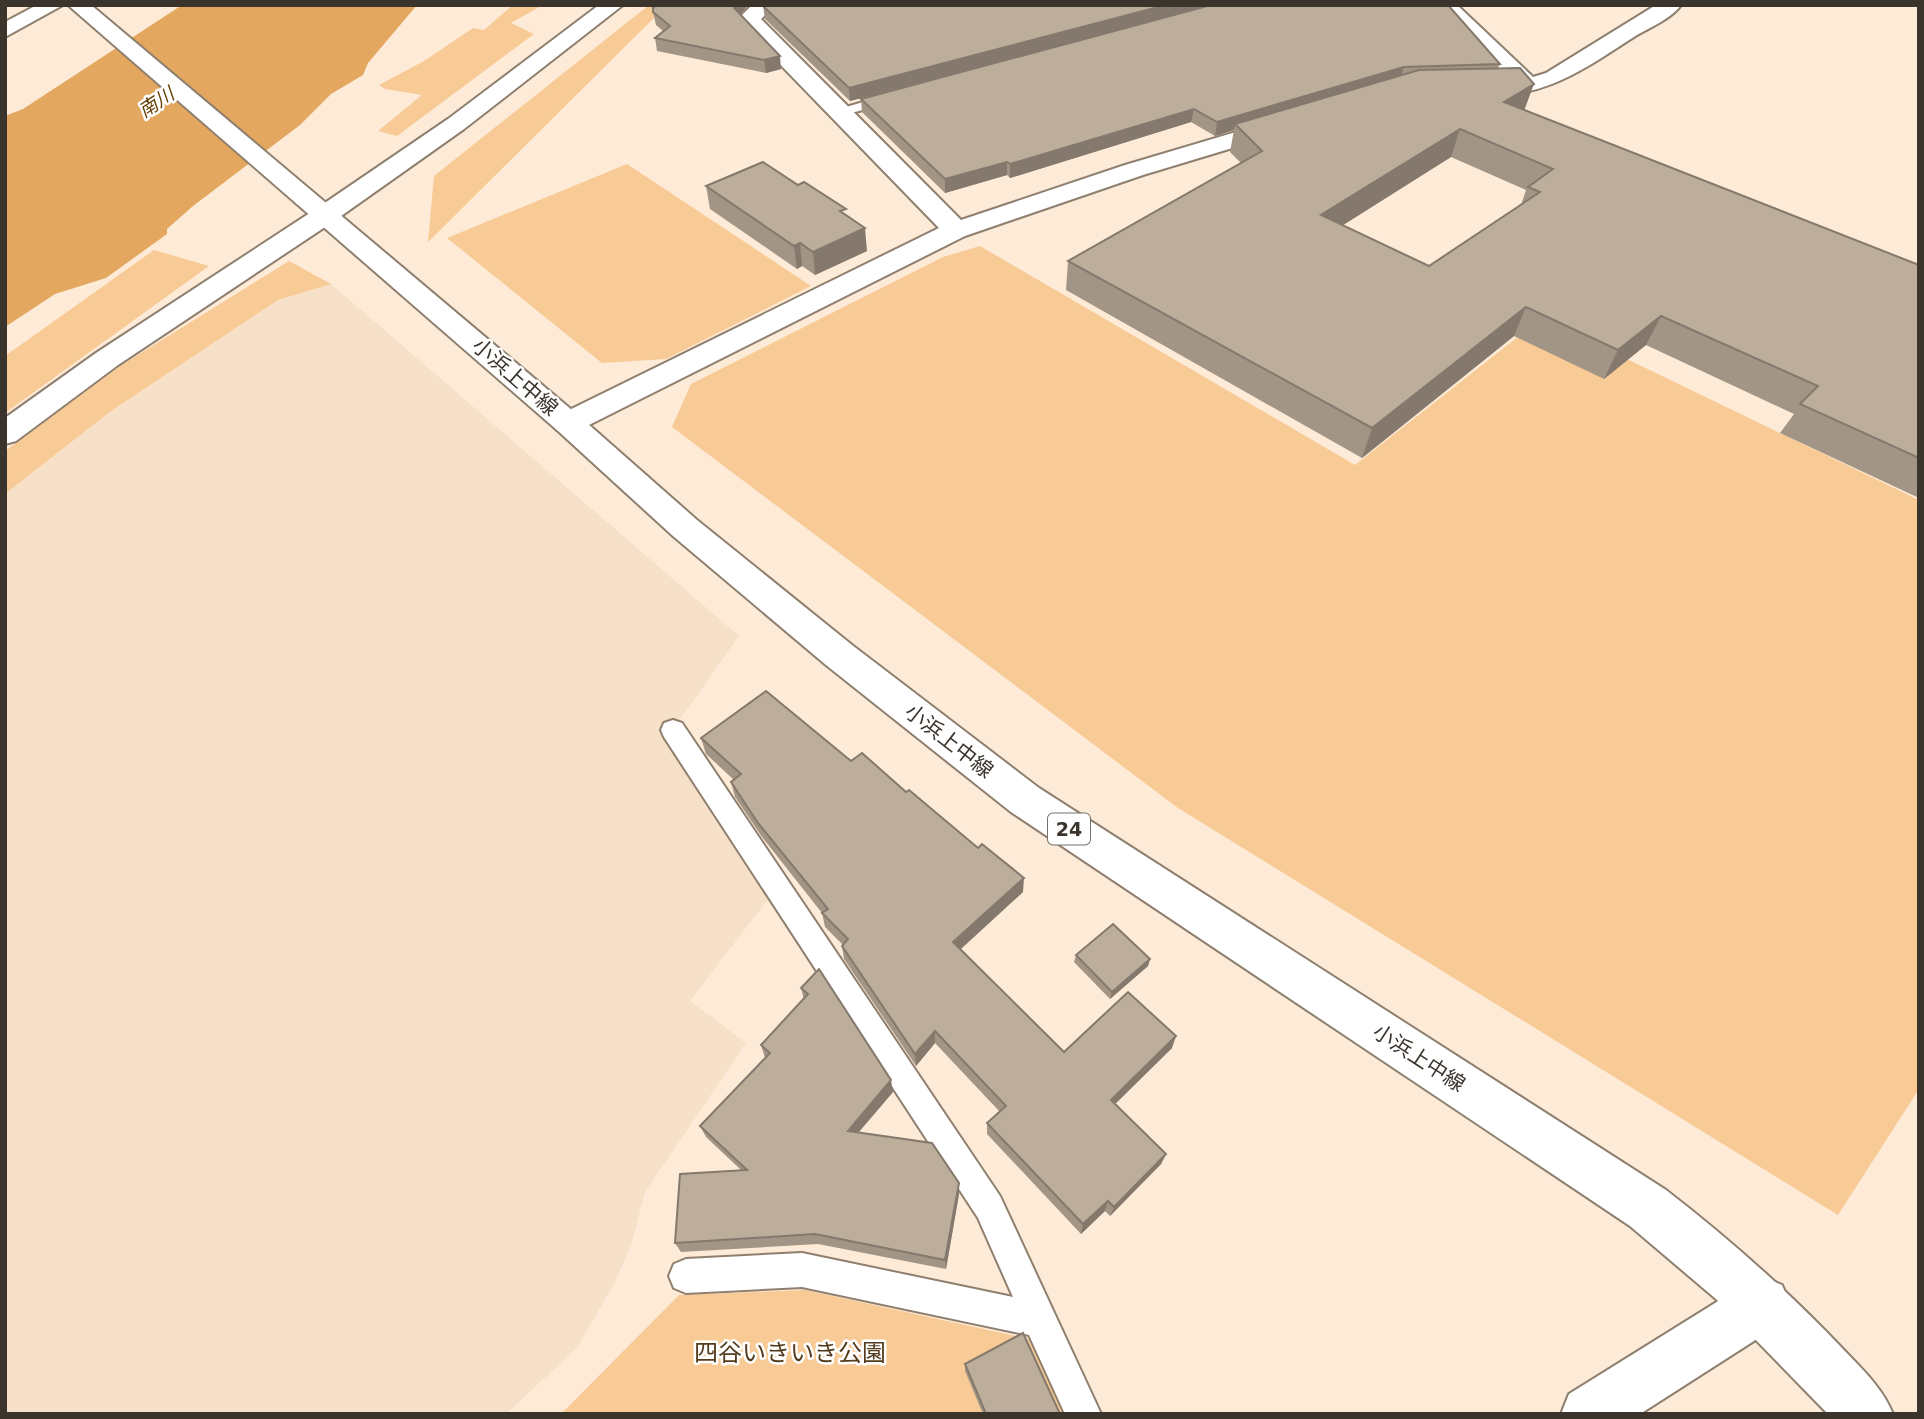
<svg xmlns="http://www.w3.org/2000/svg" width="1924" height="1419" font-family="'DejaVu Sans','Noto Sans JP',sans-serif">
	<rect width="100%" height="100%" fill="#fdebd8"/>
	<path fill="#f6e0c7" d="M 331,284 L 739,636 L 679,721 L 660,731 L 769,898 L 690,1001 L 746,1043 L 645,1192 L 631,1246 L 615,1282 L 577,1348 L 506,1414 L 5,1414 L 5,494 L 111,411 L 278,300 Z"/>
	<path fill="#f8ca95" d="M 513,5 L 543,5 L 511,23 L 534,34 L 397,136 L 378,131 L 422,95 L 385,89 L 379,85 L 424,61 L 473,28 L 484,30 Z
		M 649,5 L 667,5 L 428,242 L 434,176 Z
		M 627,164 L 811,286 L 666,359 L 602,363 L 447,238 Z
		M 980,246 L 1355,465 L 1542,318 L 1919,500 L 1919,1089 L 1838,1215 L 1178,808 L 672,427 L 691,384 L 943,257 Z
		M 154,250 L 209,266 L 5,413 L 5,356 Z
		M 289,261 L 331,284 L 278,300 L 111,411 L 5,494 L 5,451 L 120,366 Z
		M 805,1290 L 1030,1339 L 1064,1414 L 561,1414 L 679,1295 Z"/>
	<path fill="#e3a75f" d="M 182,5 L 417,5 L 368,63 L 363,75 L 331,94 L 300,125 L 193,206 L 167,229 L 167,234 L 106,278 L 55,294 L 5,327 L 5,116 L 23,109 Z"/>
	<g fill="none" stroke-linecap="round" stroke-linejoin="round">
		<defs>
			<path id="service" d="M 894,93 L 899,94 L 899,100 L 837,117 L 829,112 Z
				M 673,720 L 682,723 L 1000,1196 L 1101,1414 L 1065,1414 L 1029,1335 L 802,1287 L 686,1293 L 674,1288 L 669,1276 L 674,1264 L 686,1259 L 802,1253 L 1013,1297 L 978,1218 L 664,737 L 661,730 L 664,723 Z"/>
			<path id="minor" d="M 752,5 L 775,5 L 761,19 L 961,220 L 1125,165 L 1273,121 L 1289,121 L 1293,126 L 1289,131 L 1143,175 L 965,236 L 579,430 L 568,433 L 557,430 L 552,423 L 557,416 L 939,228 L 741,24 L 738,19 Z
				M 1435,5 L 1457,5 L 1533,77 L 1546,73 L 1656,5 L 1681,5 C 1672,18 1651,27 1637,35 C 1588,66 1537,106 1475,91 L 1471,86 L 1475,81 L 1508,79 Z
				M 325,207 L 334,209 L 338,215 L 334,221 L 118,365 L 16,441 L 5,444 L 5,418 L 96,353 L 316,209 Z
				M 1763,1277 L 1782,1285 L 1790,1304 L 1782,1323 L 1640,1414 L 1561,1414 L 1569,1394 L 1744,1285 Z"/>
			<path id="tertiary" d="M 37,5 L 63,5 L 5,37 L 5,22 Z
				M 599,5 L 623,5 L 464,129 L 334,221 L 316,221 L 312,215 L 316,209 L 448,119 Z"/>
			<path id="primary" d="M 68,5 L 91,5 L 579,416 L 697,520 L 852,645 L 1039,788 L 1666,1190 C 1728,1238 1787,1290 1841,1347 C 1861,1368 1882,1387 1893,1414 L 1828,1414 L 1716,1299 L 1630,1226 L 1011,812 L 826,665 L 673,536 L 557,430 Z"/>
		</defs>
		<use href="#service" stroke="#8e7f6e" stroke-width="4"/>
		<use href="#minor" stroke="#8e7f6e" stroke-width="4"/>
		<use href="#tertiary" stroke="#8e7f6e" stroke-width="4"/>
		<use href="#primary" stroke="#8e7f6e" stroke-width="4"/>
		<use href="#service" fill="#fff" fill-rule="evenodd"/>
		<use href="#minor" fill="#fff" fill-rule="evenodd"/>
		<use href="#tertiary" fill="#fff" fill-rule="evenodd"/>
		<use href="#primary" fill="#fff" fill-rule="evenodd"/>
	</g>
	<path fill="#a39585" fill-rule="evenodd" d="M 659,5 L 748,5 L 741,15 L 781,69 L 766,73 L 657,51 L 655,38 L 663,31 L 656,25 L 653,12 Z
		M 763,6 L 1500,64 L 1498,68 L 1524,110 L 1919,265 L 1919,498 L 1780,433 L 1794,414 L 1646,345 L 1604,379 L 1514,336 L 1362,458 L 1066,290 L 1068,261 L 1241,163 L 1230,152 L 1234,130 L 1215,136 L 1191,122 L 1010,178 L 1007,175 L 945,193 L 862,112 L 861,99 L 1003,61 L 850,101 L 765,19 ZM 1451,157 L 1526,190 L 1521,205 L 1429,266 L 1343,225 Z
		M 706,186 L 847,216 L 867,251 L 815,275 L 802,266 L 797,269 L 710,209 Z
		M 701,738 L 851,761 L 906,792 L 1023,892 L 961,949 L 1064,1052 L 1172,1048 L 1115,1104 L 1166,1154 L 1161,1164 L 1110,1216 L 1105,1211 L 1081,1234 L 987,1134 L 987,1123 L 1000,1112 L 935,1043 L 916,1066 L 844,959 L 842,946 L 843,945 L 825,927 L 822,913 L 762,837 L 735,797 L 731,782 L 734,780 L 706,754 Z
		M 1076,955 L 1150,959 L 1148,966 L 1110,999 L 1074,962 Z
		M 819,969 L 893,1092 L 859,1132 L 959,1194 L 946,1269 L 818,1244 L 681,1252 L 675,1243 L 741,1170 L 706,1137 L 700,1126 L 765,1058 L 761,1045 L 804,1000 L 801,988 Z
		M 965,1364 L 1060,1414 L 983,1414 L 965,1371 Z"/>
	<path fill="#84796c" d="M 736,5 L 748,5 L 736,20 L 734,8 Z
		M 1166,5 L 1213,5 L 850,101 L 849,88 Z
		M 780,56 L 781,69 L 766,73 L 764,60 Z
		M 1404,67 L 1400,80 L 1235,124 L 1234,130 L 1215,136 L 1217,122 Z
		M 1534,84 L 1524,111 L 1504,102 Z
		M 1194,109 L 1191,122 L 1010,178 L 1010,164 Z
		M 1460,129 L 1451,157 L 1313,244 L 1321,215 Z
		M 1007,162 L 1007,175 L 945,193 L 945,179 Z
		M 865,228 L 867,251 L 815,275 L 813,252 Z
		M 800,243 L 802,266 L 797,269 L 794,246 Z
		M 1526,307 L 1514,336 L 1362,458 L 1372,428 Z
		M 1661,316 L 1646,345 L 1604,379 L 1618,350 Z
		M 1024,878 L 1023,892 L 954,955 L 953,942 Z
		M 1150,959 L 1148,966 L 1110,999 L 1112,992 Z
		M 935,1031 L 935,1043 L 916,1066 L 915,1054 Z
		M 1176,1036 L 1172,1048 L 1108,1111 L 1111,1100 Z
		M 891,1080 L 893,1092 L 850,1142 L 848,1131 Z
		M 1166,1154 L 1161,1164 L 1110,1216 L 1114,1207 Z
		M 959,1183 L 959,1194 L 946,1269 L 945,1260 Z
		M 1108,1201 L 1105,1211 L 1081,1234 L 1083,1224 Z"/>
	<path fill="#bdad9b" stroke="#84796c" stroke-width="2" fill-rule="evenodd" d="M 659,5 L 736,5 L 734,8 L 780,56 L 764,60 L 655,38 L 670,26 L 653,12 L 653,7 Z
		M 764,5 L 1166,5 L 849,88 L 763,6 Z
		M 1211,5 L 1448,5 L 1500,64 L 1404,67 L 1217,122 L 1194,109 L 1010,164 L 1007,162 L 945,179 L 861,99 Z
		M 1520,68 L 1534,84 L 1504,102 L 1919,265 L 1919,458 L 1800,404 L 1818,386 L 1661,316 L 1618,350 L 1526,307 L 1372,428 L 1068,261 L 1262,151 L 1235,124 L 1419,70 ZM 1460,129 L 1553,169 L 1528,187 L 1540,192 L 1429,266 L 1321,215 Z
		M 763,162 L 798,185 L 804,182 L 846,209 L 840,211 L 865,228 L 813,252 L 800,243 L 794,246 L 706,186 Z
		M 766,691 L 851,761 L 862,753 L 906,792 L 909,790 L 978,848 L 982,844 L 1024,878 L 953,942 L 1064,1052 L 1128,992 L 1176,1036 L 1111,1100 L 1166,1154 L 1114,1207 L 1108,1201 L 1083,1224 L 987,1123 L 1006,1106 L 935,1031 L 915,1054 L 842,946 L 848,939 L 822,913 L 828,909 L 758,823 L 731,782 L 741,774 L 701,738 Z
		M 1113,924 L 1150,959 L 1112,992 L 1076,955 Z
		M 819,969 L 891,1080 L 848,1131 L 932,1143 L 959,1183 L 945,1260 L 815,1234 L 675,1243 L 680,1174 L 747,1170 L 700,1126 L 770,1053 L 761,1045 L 808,994 L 801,988 Z
		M 1023,1333 L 1060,1414 L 986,1414 L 965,1364 Z"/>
	<g text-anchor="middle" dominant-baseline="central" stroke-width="5" stroke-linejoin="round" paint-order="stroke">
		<g font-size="19" font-style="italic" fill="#663f02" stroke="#fff">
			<text transform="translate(156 102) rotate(-33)">南川</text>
		</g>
		<rect fill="#fff" stroke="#75716b" stroke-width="2" x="1048" y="813.5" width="42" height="31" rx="5"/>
		<g font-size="19" font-weight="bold" fill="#3a342c">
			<text x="1069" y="829">24</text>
		</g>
		<g font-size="21" fill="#3a342c" stroke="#fff">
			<text transform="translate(515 377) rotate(41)">小浜上中線</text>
			<text transform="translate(949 741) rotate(38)">小浜上中線</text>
			<text transform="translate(1419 1058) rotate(33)">小浜上中線</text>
		</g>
		<g font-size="24" fill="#543b1c" stroke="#fff">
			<text x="790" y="1353">四谷いきいき公園</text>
		</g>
	</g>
	<rect width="1924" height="1419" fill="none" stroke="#3a342c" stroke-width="14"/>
</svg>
